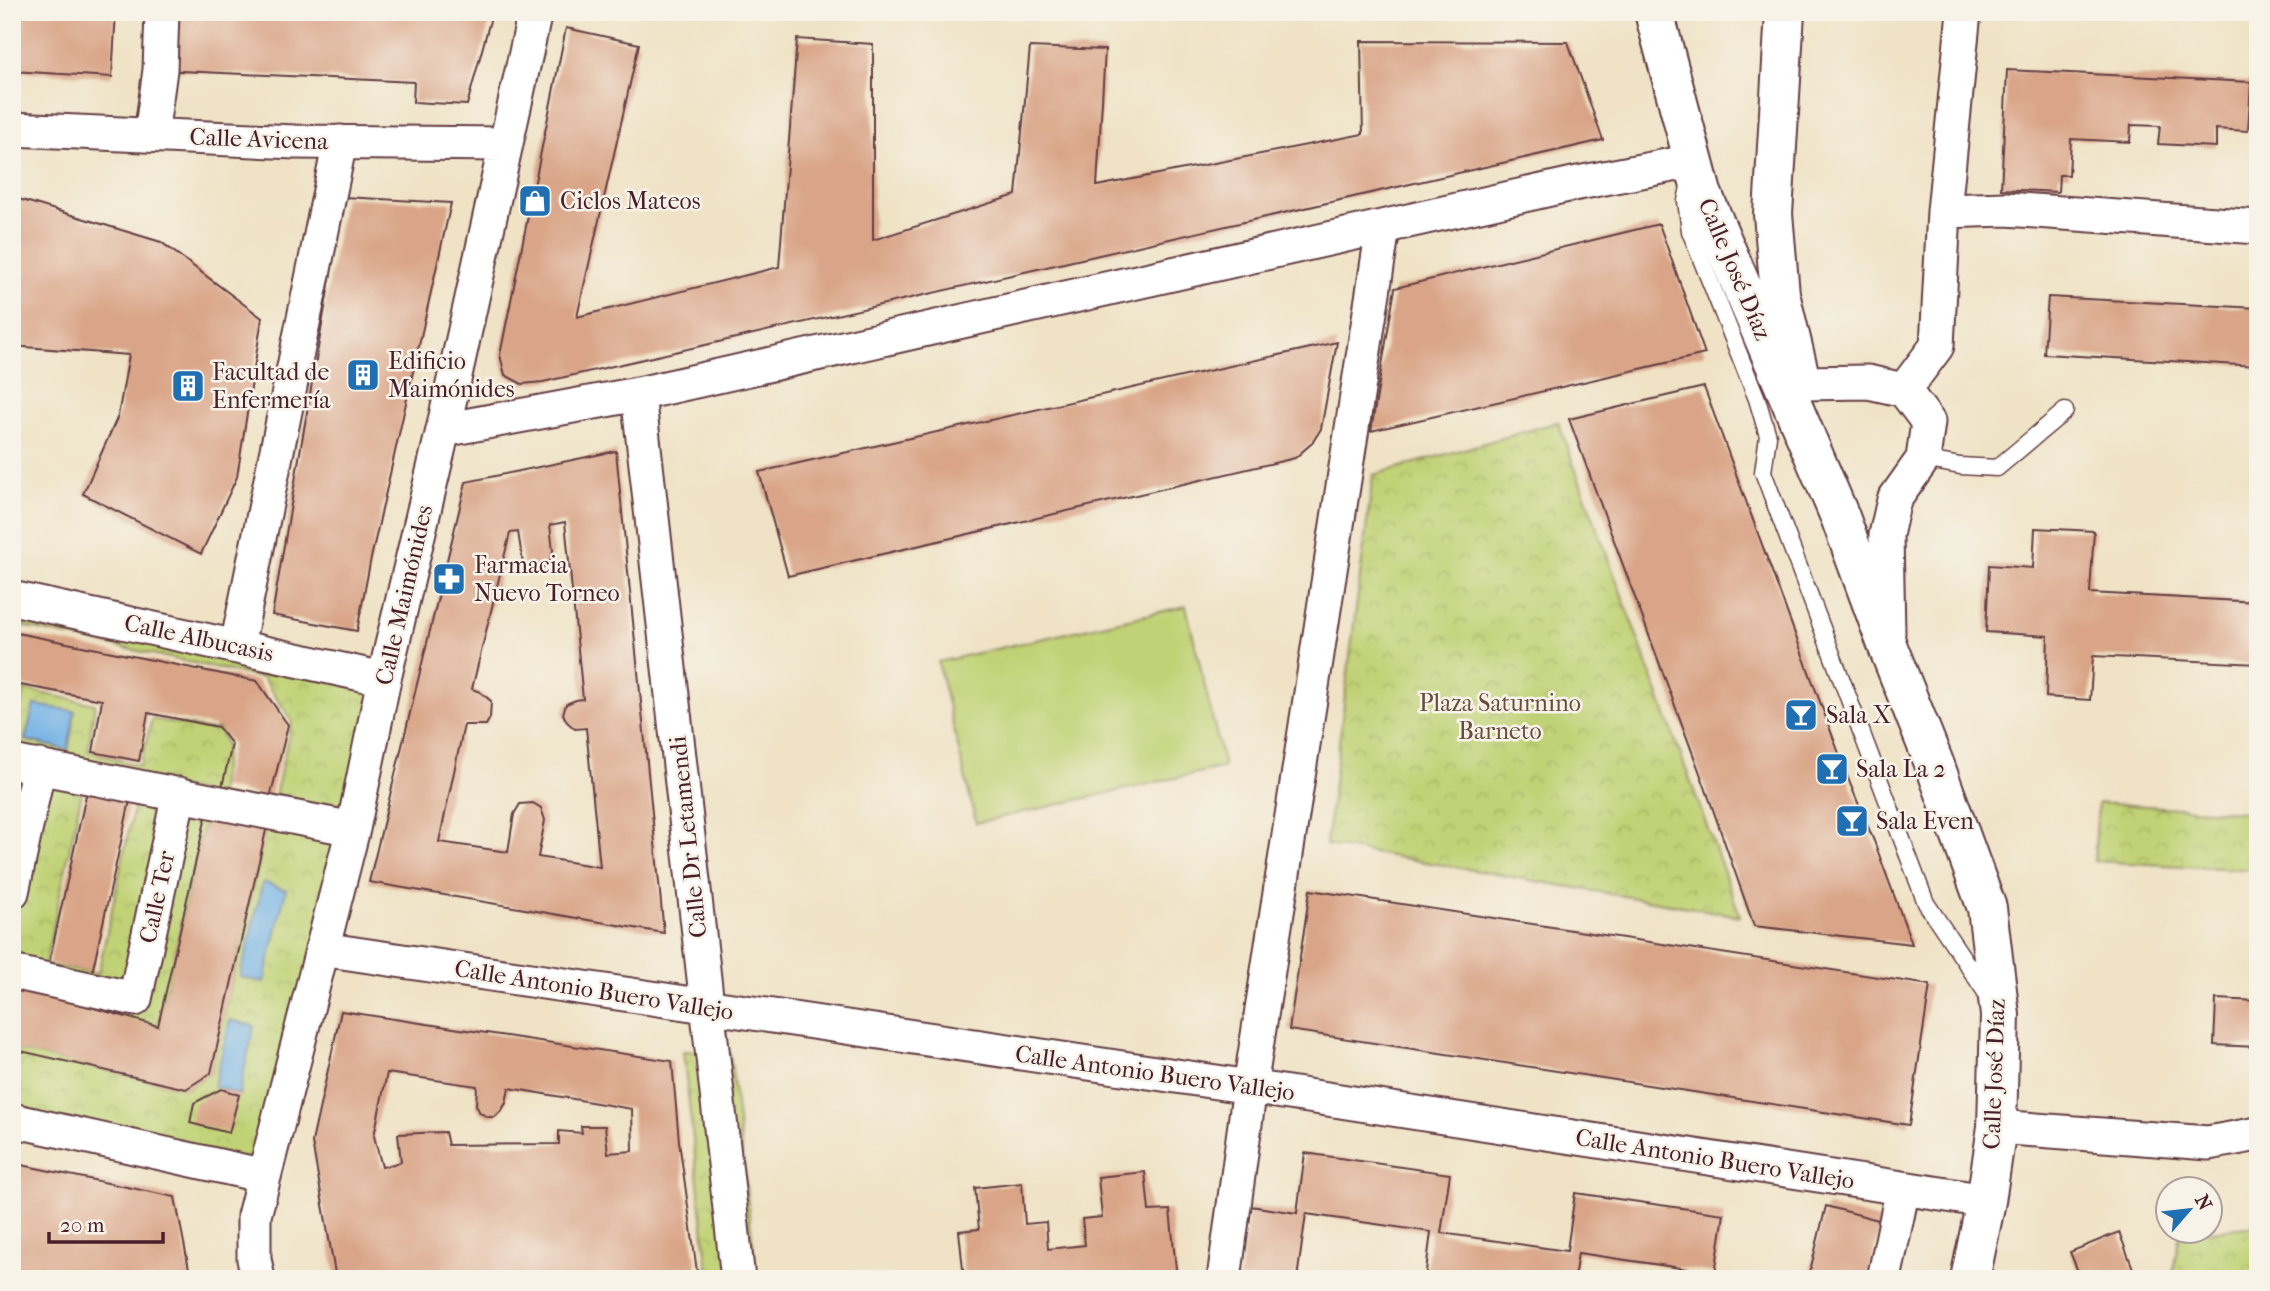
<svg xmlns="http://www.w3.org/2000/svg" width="2270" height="1291" font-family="'IM FELL French Canon',serif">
	<defs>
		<pattern id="park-crowns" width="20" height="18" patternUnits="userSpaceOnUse" patternTransform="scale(1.75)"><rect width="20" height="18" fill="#c0d275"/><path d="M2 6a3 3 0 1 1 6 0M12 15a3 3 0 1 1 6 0" fill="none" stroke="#a6b465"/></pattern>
	</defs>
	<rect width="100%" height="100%" fill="#f7f3e8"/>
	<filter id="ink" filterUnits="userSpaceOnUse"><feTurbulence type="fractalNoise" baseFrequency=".0143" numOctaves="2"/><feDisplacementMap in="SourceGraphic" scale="14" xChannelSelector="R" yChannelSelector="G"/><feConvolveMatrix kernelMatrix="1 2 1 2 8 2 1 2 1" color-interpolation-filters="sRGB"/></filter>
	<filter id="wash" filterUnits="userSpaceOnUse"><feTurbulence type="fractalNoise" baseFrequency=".00686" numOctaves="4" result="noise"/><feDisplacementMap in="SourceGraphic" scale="28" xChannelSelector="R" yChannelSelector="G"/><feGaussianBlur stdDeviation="1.57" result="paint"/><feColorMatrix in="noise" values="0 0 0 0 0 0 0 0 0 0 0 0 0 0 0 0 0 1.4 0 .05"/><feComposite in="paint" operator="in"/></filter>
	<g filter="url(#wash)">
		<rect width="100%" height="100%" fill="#efe2c5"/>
		<path fill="#c0d275" stroke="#857850" stroke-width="2" d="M 1186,606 L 1224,767 L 976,823 L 938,662 Z"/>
		<path fill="url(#park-crowns)" stroke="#857850" stroke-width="2" d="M 1558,422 L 1740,916 L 1326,845 L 1373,475 Z
			M 12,605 L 378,682 L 347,823 L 273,805 L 292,721 L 263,678 L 12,624 Z
			M 25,690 L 95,704 L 88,751 L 140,766 L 152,719 L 212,730 L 218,727 L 226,745 L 219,796 L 12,754 L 12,739 Z
			M 42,774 L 84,782 L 45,965 L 98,974 L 137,792 L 209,801 L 158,1026 L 12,990 L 12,908 Z
			M 2098,803 L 2258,813 L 2254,870 L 2094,861 Z
			M 268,821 L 347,834 L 257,1160 L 12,1111 L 12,1049 L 186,1089 L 211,1073 Z
			M 683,1051 L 730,1054 L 757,1279 L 709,1279 Z
			M 2258,1226 L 2258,1279 L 2171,1279 L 2180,1234 Z"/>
		<path fill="#71b1e5" stroke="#5e6888" stroke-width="2" d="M 34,705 L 75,711 L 68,750 L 25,740 Z
			M 263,882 L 286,890 L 264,982 L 240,977 Z
			M 230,1020 L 254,1026 L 239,1095 L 214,1086 Z"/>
		<g id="blocks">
			<path fill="#d9a487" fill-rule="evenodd" d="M 12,12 L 116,12 L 112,77 L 12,71 Z
				M 162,12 L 387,12 L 491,17 L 467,105 L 413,102 L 414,82 L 160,70 Z
				M 566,28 L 639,44 L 577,317 L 779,267 L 797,39 L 873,44 L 873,240 L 1016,195 L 1030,47 L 1105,50 L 1097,186 L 1363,134 L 1361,41 L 1568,42 L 1603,140 L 543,382 L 522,384 L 505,375 L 500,355 Z
				M 2007,70 L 2251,82 L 2248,131 L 2216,129 L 2216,147 L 2158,144 L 2160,126 L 2131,125 L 2130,142 L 2071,139 L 2069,175 L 2059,175 L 2058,192 L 2001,189 Z
				M 12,197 L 161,242 L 262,318 L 237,477 L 201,554 L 83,494 L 118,416 L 129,355 L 12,346 Z
				M 344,197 L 451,203 L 370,563 L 357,631 L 272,615 Z
				M 1659,224 L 1705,354 L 1371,431 L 1395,288 Z
				M 2048,297 L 2258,308 L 2258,366 L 2044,354 Z
				M 1337,342 L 1321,429 L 1312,443 L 1295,458 L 788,576 L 759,472 Z
				M 1704,387 L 1851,786 L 1874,841 L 1912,944 L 1754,926 L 1704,784 L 1569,419 Z
				M 616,451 L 664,933 L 369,882 L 466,482 ZM 565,522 L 583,699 L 576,700 L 566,704 L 563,714 L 567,722 L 575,729 L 586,728 L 600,867 L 538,857 L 545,820 L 541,808 L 533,803 L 520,804 L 514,814 L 508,852 L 439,842 L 464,725 L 486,725 L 490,718 L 491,701 L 480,692 L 472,689 L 510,533 L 518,532 L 523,563 L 531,569 L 539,571 L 550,561 L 553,551 L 550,525 Z
				M 2035,528 L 2094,531 L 2090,593 L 2258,602 L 2258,664 L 2093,656 L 2090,700 L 2046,697 L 2048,636 L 1986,632 L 1989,565 L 2033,568 Z
				M 12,632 L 257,681 L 288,725 L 270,798 L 222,787 L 232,744 L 218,727 L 148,713 L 139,761 L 93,752 L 102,700 L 20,685 L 12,718 Z
				M 90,777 L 133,787 L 92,973 L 49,963 Z
				M 207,812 L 267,826 L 211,1073 L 186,1089 L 12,1049 L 12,985 L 158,1026 Z
				M 1310,890 L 1930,985 L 1909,1125 L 1289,1030 Z
				M 2216,999 L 2258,1001 L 2258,1047 L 2214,1045 Z
				M 341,1011 L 672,1061 L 679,1141 L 698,1279 L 336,1279 L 312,1142 ZM 387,1073 L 477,1086 L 476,1105 L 480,1113 L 488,1117 L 495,1117 L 501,1111 L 506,1103 L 509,1088 L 632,1109 L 633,1151 L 608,1153 L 605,1126 L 581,1126 L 582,1133 L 559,1131 L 559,1144 L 448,1145 L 445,1132 L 398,1134 L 401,1162 L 382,1167 L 374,1136 Z
				M 221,1089 L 239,1095 L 229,1133 L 190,1123 L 194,1103 Z
				M 1305,1153 L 1450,1174 L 1441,1233 L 1567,1251 L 1575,1193 L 1724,1214 L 1715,1273 L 1578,1253 L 1574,1279 L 1425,1279 L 1431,1232 L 1306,1214 L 1297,1279 L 1239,1279 L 1250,1206 L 1297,1213 Z
				M 12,1163 L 175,1197 L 191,1279 L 12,1279 Z
				M 1145,1172 L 1149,1211 L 1170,1210 L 1177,1279 L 964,1279 L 959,1231 L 979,1229 L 975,1188 L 1022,1183 L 1025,1224 L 1046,1222 L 1048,1249 L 1085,1245 L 1082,1219 L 1102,1217 L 1098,1177 Z
				M 1826,1206 L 1882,1221 L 1867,1279 L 1808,1279 Z
				M 2119,1232 L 2137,1279 L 2081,1279 L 2070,1252 Z"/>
		</g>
	</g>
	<g filter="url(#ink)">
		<use href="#blocks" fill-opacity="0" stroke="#633c42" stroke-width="2"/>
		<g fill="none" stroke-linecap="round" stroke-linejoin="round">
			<defs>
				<path id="lane" d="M 1689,187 L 1686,201 L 1690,231 L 1757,399 L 1768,436 L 1763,472 L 1926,903 L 1987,994
					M 1923,459 L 1960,466 L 1997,468 L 2065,411"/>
				<path id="street" d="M 12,129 L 295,142 L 505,144
					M 151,135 L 160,70 L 162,12
					M 1944,211 L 2006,209 L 2258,227
					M 1801,383 L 1868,382 L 1904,390 L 1928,422 L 1923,459 L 1894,500 L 1886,535 L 1888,633
					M 1904,390 L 1937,346 L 1944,211 L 1964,12
					M 638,394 L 738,1279
					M 443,430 L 638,394 L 1573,184 L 1693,161
					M 12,598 L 384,679
					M 237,646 L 340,142
					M 12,762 L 353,829
					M 12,892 L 39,766
					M 322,949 L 1250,1087 L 1986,1201
					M 12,972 L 135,999 L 179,794
					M 12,1120 L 264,1176
					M 1997,1127 L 2208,1143 L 2258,1134
					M 258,1279 L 254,1259 L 254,1216 L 353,829 L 384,679 L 443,430 L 535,12
					M 1224,1279 L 1250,1087 L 1383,228
					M 1884,1279 L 1903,1188"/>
				<path id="primary" d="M 1654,12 L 1702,193 L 1840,517 L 1889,650 L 1934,763 L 1987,908 L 2000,1015 L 1997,1127 L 1986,1201 L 1970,1279
					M 1785,12 L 1773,214 L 1780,294 L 1800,377"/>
			</defs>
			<use href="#lane" stroke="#633c42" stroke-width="19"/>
			<use href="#street" stroke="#633c42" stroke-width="37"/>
			<use href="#primary" stroke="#633c42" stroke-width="42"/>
			<use href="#lane" stroke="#fff" stroke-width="16"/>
			<use href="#street" stroke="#fff" stroke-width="33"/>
			<use href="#primary" stroke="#fff" stroke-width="38"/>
		</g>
	</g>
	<defs>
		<symbol id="shop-square" viewBox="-11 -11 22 22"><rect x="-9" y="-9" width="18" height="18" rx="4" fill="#1f6fb2" stroke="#f7f3e8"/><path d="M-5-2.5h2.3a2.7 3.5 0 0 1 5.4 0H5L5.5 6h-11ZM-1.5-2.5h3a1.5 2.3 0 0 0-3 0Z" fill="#fff"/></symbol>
		<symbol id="building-square" viewBox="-11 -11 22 22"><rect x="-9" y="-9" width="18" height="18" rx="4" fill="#1f6fb2" stroke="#f7f3e8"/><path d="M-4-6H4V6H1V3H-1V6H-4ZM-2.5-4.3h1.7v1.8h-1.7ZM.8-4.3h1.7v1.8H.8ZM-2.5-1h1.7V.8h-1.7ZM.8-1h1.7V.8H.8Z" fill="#fff"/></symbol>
		<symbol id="pharmacy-square" viewBox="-11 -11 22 22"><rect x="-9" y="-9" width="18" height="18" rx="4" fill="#1f6fb2" stroke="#f7f3e8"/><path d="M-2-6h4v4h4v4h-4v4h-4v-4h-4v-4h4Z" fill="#fff"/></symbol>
		<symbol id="bar-square" viewBox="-11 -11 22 22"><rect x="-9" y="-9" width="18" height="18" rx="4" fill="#1f6fb2" stroke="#f7f3e8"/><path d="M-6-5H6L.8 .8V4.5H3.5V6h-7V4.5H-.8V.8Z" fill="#fff"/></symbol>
	</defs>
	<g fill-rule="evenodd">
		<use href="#shop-square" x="516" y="182" width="38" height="38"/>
		<use href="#building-square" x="344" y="356" width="38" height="38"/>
		<use href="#building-square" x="169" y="367" width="38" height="38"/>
		<use href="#pharmacy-square" x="430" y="560" width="38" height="38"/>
		<use href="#bar-square" x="1782" y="696" width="38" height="38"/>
		<use href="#bar-square" x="1813" y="750" width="38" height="38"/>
		<use href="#bar-square" x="1833" y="802" width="38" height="38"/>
	</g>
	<g text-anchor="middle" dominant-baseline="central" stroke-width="5" stroke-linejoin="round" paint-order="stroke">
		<g font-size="24" fill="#4a1f2b" stroke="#f7f3e8">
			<text transform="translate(259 139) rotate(2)">Calle Avicena</text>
			<text transform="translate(1735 269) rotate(67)">Calle José Díaz</text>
			<text transform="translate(404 595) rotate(-77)">Calle Maimónides</text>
			<text transform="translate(199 638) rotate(12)">Calle Albucasis</text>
			<text transform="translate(688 837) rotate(-96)">Calle Dr Letamendi</text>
			<text transform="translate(157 897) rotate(-78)">Calle Ter</text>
			<text transform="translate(594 990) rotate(9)">Calle Antonio Buero Vallejo</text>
			<text transform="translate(1155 1073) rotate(8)">Calle Antonio Buero Vallejo</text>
			<text transform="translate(1994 1074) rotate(-88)">Calle José Díaz</text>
			<text transform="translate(1715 1159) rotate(9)">Calle Antonio Buero Vallejo</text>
		</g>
		<g font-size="24" fill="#4a1f2b" stroke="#f7f3e8" text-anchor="start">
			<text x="560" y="201">Ciclos Mateos</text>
			<text x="388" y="361">Edificio<tspan x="388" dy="28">Maimónides</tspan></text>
			<text x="212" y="372">Facultad de<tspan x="212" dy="28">Enfermería</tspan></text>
			<text x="474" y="565">Farmacia<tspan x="474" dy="28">Nuevo Torneo</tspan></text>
			<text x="1826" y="715">Sala X</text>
			<text x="1856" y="769">Sala La 2</text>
			<text x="1876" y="821">Sala Even</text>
		</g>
		<g font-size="24" fill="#684c3e" stroke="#f7f3e8">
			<text x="1500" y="703">Plaza Saturnino<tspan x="1500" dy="28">Barneto</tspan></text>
		</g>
	</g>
	<rect width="2270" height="1291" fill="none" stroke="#f7f3e8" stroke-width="42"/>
	<g transform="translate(2189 1210) rotate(62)"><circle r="33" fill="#f7f3e8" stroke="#b29e9c" stroke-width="2"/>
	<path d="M0-5L12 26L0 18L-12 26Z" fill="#1f6fb2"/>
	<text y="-10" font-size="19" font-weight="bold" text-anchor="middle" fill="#4a1f2b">N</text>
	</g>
	<path d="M49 1232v10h114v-10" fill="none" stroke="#4a1f2b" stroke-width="3.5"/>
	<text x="60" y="1232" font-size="21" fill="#4a1f2b" stroke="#f7f3e8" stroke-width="5" paint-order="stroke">20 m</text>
</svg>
